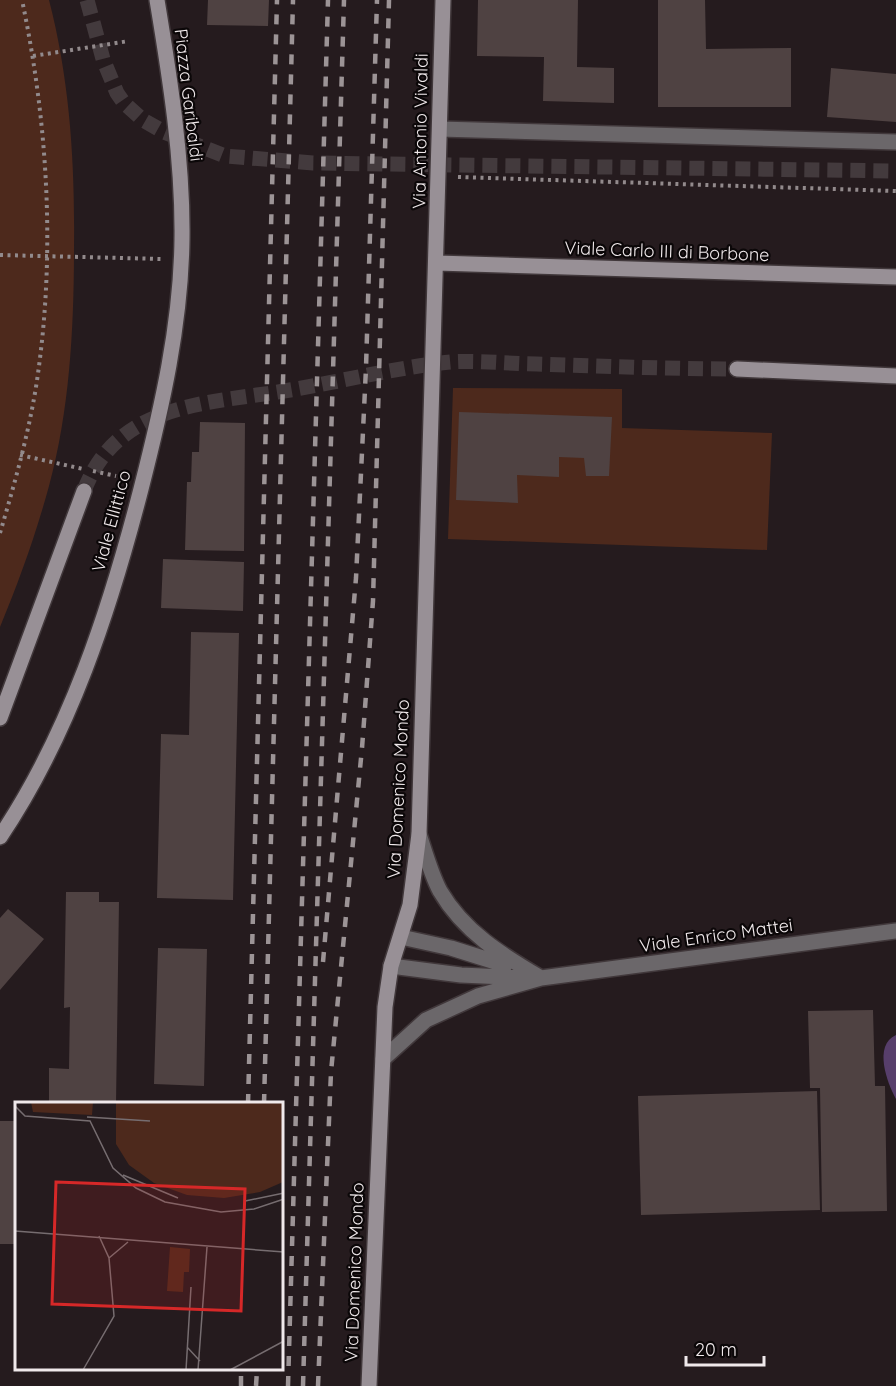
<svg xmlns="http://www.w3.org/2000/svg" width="896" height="1386" font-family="Quicksand,sans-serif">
	<rect width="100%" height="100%" fill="#251b1e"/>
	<path fill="#4d291c" d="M 0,0 L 49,0 C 70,81 75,164 74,247 C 74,326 70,409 49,486 C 36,534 19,581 0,627 Z
		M 453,388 L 622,389 L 622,428 L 772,433 L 767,550 L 448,539 Z"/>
	<path fill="#573e6b" d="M 896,1035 L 896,1099 C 887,1083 873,1045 896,1035 Z"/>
	<path fill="#4f4242" d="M 208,0 L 269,0 L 268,26 L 207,25 Z
		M 478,0 L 578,0 L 577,67 L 614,68 L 614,103 L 543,101 L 544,57 L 477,56 Z
		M 658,0 L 705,0 L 706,49 L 791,48 L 791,107 L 658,107 Z
		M 831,68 L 896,74 L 896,122 L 827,117 Z
		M 459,412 L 612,417 L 609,476 L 586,476 L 584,458 L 559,457 L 559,477 L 517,475 L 518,503 L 456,500 Z
		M 200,422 L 245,423 L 244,551 L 185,550 L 187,482 L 191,482 L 192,452 L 199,452 Z
		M 163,559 L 244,562 L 243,611 L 161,608 Z
		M 191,632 L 239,633 L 233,900 L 157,898 L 161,734 L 189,735 Z
		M 66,892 L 99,892 L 99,902 L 119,902 L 116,1104 L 49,1104 L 49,1068 L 69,1069 L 70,1007 L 64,1008 Z
		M 8,909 L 44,939 L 0,990 L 0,918 Z
		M 158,948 L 207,949 L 204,1086 L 154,1084 Z
		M 873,1010 L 875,1086 L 885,1086 L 887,1211 L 822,1212 L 820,1088 L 810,1088 L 808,1011 Z
		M 817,1091 L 820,1210 L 641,1215 L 638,1096 Z
		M 0,1121 L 16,1121 L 16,1244 L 0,1244 Z"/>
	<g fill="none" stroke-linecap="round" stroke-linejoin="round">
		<path stroke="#433a3d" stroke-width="15" stroke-dasharray="15 8" stroke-linecap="butt" d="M 87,0 L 103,59 L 117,93 L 124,103 L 143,120 L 164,132 L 225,156 L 313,163 L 896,171
			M 84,491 C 118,401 210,404 290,390 C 344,381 398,367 451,362 C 479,360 509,364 537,364 C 604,366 670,369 737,369"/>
		<defs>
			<path id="lane" d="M 440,129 L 896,142"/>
			<path id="street" d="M 419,834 C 425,852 431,874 440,891 C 464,932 502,955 541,978
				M 401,937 L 451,948 L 505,965
				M 391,966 L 461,975 L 526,978
				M 383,1059 L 426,1020 L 478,996 L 541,978 L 896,931"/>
			<path id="secondary" d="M 437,263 L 896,277
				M 737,369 L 896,376
				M 0,718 L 84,491
				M 0,837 C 70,733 110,609 141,489 C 162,407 181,324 182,239 C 183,160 170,78 157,0
				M 369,1386 L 385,1007 L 391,966 L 410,905 L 419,834 L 443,0"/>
		</defs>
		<use href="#lane" stroke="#41383b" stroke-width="18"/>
		<use href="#street" stroke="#41383b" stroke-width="18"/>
		<use href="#secondary" stroke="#41383b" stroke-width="18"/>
		<path stroke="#928a8c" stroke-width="4" stroke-dasharray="3 4.5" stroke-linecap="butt" d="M 33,56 L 129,41
			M 458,177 L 896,191
			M 0,255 L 161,259
			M 20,455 L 83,469
			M 93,471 L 116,476
			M 0,533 C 16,479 32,422 39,366 C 55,245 47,119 22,0"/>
		<use href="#lane" stroke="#6b676a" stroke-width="15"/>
		<use href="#street" stroke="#6b676a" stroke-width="15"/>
		<use href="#secondary" stroke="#989096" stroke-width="15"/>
		<path stroke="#9c9496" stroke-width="4.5" stroke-dasharray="10 10" stroke-linecap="butt" d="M 323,962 L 356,578 L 366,368 L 377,0
			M 248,1104 L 277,0
			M 264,1104 L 293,0
			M 241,1386 L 241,1370
			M 256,1386 L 257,1370
			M 288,1386 L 328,0
			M 303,1386 L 344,0
			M 318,1386 L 331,1072 L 362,748 L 373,601 L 389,0"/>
	</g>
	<g text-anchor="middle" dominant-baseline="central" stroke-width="4.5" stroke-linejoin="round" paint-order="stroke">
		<g font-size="18" fill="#f0e9eb" stroke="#0b0708">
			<text transform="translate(189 95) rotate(83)">Piazza Garibaldi</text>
			<text transform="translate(420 131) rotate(-89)">Via Antonio Vivaldi</text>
			<text transform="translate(667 251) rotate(2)">Viale Carlo III di Borbone</text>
			<text transform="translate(111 521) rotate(-75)">Viale Ellittico</text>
			<text transform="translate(398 789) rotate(-87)">Via Domenico Mondo</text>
			<text transform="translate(716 935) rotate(-8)">Viale Enrico Mattei</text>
			<text transform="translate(354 1272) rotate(-88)">Via Domenico Mondo</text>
		</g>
	</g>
	<g transform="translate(15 1102)">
		<rect width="268" height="268" fill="#251b1e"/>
		<path d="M 16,0 L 78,0 L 77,13 L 18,10 ZM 101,0 L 268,0 L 268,80 L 245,90 L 209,96 L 172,93 L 139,81 L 114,63 L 101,42 ZM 155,145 L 175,147 L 174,170 L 169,170 L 168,190 L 152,189 Z" fill="#4d291c"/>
		<path fill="none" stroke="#766d70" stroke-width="1.5" d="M 0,4 L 10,14 L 75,19 L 98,66 L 121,86 L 150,100 L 206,110 L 239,107 L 269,97M 72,15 L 135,19M 108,73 L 163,96M 230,99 L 269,91M 0,129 L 269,150M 94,156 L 113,140M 172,245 L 185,259M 68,268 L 99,214 L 94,156 L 84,134M 171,268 L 176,185M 183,268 L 192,145M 215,268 L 269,239"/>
		<path fill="#d62828" fill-opacity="0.15" stroke="#d62828" stroke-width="3" d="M 41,80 L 230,87 L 226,209 L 37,202 Z"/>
		<rect width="268" height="268" fill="none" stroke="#f0e9eb" stroke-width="3"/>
	</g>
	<path d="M686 1356v9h78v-9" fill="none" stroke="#f0e9eb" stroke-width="3"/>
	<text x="695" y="1356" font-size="18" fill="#f0e9eb" stroke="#0b0708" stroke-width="4.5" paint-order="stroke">20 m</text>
</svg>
